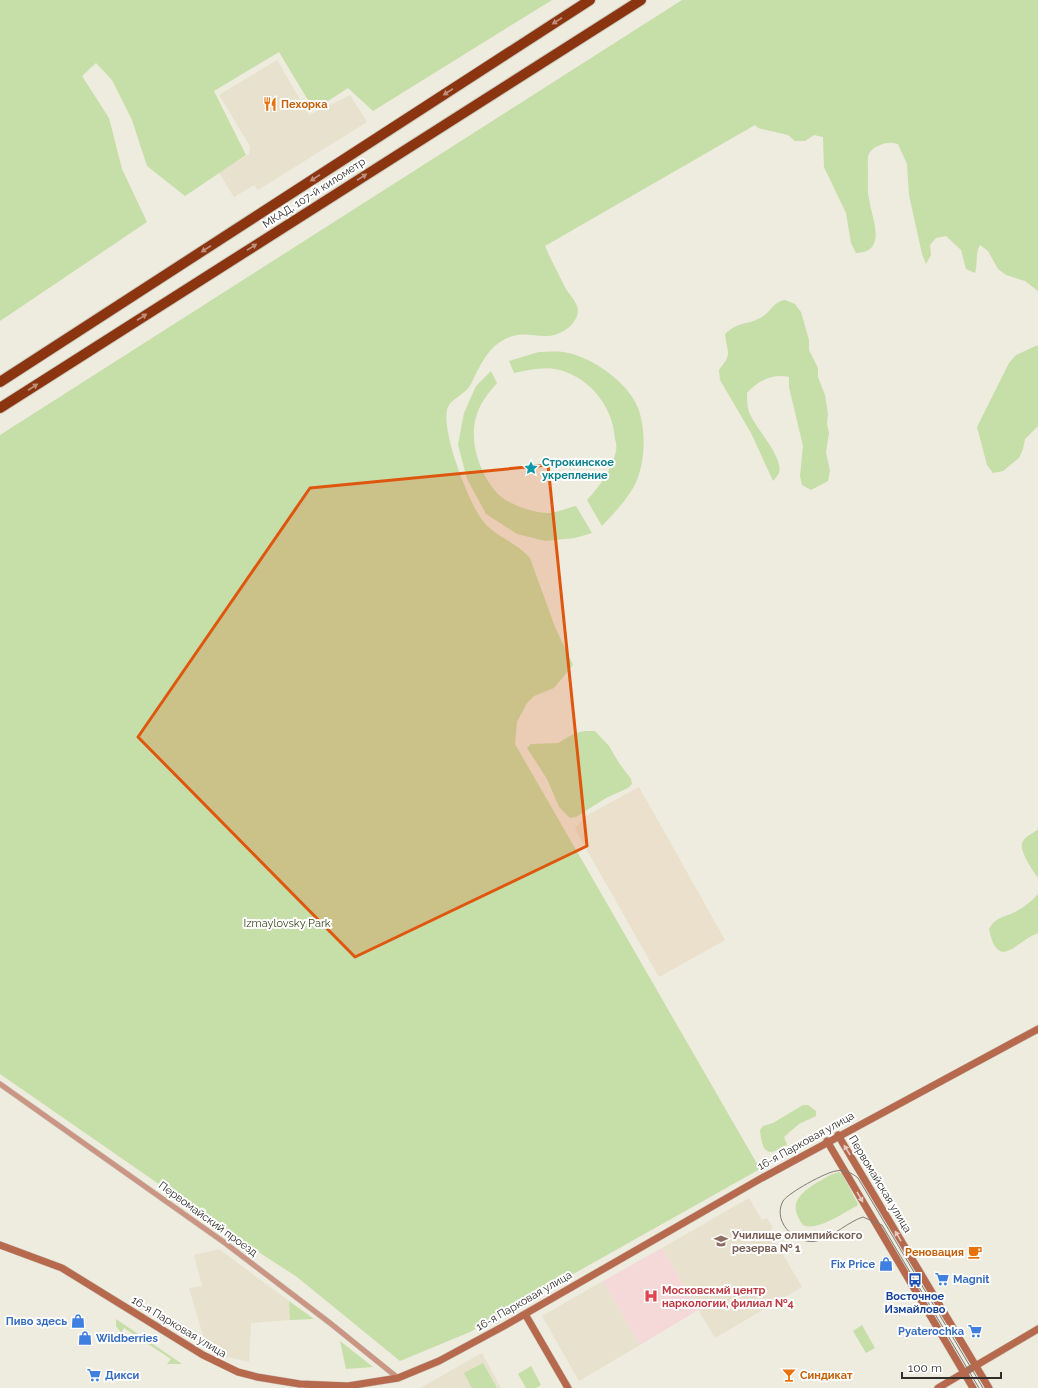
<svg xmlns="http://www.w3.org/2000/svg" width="1038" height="1388" font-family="Raleway,sans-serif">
	<rect width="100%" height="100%" fill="#eeebdf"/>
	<path fill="#e7e1ce" d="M 277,60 L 309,115 L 350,95 L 367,122 L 258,190 L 254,185 L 234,197 L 219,173 L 249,154 L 250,146 L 219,95 Z
		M 749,1198 L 762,1220 L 767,1218 L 773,1228 L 769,1231 L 802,1287 L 715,1338 L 662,1248 Z
		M 219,1249 L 289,1301 L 290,1320 L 251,1323 L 249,1362 L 223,1356 L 206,1346 L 189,1288 L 202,1286 L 194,1255 Z
		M 603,1281 L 640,1345 L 579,1381 L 542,1316 Z
		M 482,1353 L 501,1388 L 420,1388 Z"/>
	<path fill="#eae0cb" d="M 639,787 L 725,940 L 659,977 L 575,829 L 584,817 Z"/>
	<path fill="#f4d9d8" d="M 662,1248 L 698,1310 L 640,1345 L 603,1281 Z"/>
	<path fill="#c6dea8" d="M 0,0 L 552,0 L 373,111 L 348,88 L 314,110 L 279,52 L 214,91 L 246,155 L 185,196 L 147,166 L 132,120 L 112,80 L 96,63 L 82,76 L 109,118 L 122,169 L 147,222 L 0,321 Z
		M 682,0 L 1038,0 L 1038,291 L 1025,281 L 1006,275 L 998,269 L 988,251 L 980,245 C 975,254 978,263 975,273 L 966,269 L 961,250 L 946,236 L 936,238 L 930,245 L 931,255 L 926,264 L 922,254 L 909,195 L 907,164 L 898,144 C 890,142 886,142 878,146 C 865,152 868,160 868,171 C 868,181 867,190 869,199 C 872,219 888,252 856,253 L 851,243 L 846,213 L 824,167 L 823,137 L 814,135 L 805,141 L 795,141 L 788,135 L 758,128 L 755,125 L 545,246 C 551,260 559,275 566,289 C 569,294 574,299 576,304 C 578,307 578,313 577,316 C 575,321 572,325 568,328 C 546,344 533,330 513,336 C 489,343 481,364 471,384 C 466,394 452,398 448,407 C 439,427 469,504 483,521 C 495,537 517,542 530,558 L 555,627 L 573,665 L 554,688 L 534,696 L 527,703 L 517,722 L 515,744 L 760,1169 L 470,1332 L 400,1361 L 297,1277 L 231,1234 L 0,1074 L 0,435 Z
		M 785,300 L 795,304 L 801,312 L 809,340 L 809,350 L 818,368 L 818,377 L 825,395 L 828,414 L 827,424 L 829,433 L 826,452 L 830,471 L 828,481 L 811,490 L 802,485 L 800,476 L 803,446 L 789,387 L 789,377 C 773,373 757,381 747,393 C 747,399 747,406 749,412 C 755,428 784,457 779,473 C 778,475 775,479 773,481 L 751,433 L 720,380 L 719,370 C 733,353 727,353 725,334 C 741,320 745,326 760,318 C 770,314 772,302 785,300 Z
		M 1038,345 L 1038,426 L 1025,439 L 1023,449 L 1019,458 L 1003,471 L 993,473 L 987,465 L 977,427 L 1009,363 L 1016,355 Z
		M 539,352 C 547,352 555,351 563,352 C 592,356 633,385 640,414 C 645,433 645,456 639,474 C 634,493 615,512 602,526 L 587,500 C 599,487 612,470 616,451 C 617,447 616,443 615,439 C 613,407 591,379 560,370 C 544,366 530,370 514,373 L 509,361 Z
		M 491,371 L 497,383 C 489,392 481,402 477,414 C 468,440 479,472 496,492 C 506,504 533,513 549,513 C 557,513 567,508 576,506 L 592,533 L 575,538 L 545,541 L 517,534 L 486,514 L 467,479 L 458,445 L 464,413 L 476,386 Z
		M 585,731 L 595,731 L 609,746 L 619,763 L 631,779 L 632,784 L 628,788 L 606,798 L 576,817 L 570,818 L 559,807 L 547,779 L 527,748 L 531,744 L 558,743 L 575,733 Z
		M 1038,829 L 1038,878 C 1033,871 1017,848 1023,841 C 1026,836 1034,833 1038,829 Z
		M 1038,894 L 1038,933 C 1016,941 998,973 989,929 C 997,916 1003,918 1015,912 C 1023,908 1032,901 1038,894 Z
		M 803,1105 L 808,1105 L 816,1111 L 816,1116 L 799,1124 L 784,1137 L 787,1145 C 782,1146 779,1149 775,1151 C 762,1156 761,1138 760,1130 L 763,1126 L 773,1123 Z
		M 839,1172 L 842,1174 L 858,1204 L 857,1206 C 844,1212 817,1232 803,1225 C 788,1204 798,1195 816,1183 C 824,1179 830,1174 839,1172 Z
		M 289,1301 L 314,1319 L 290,1320 Z
		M 116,1319 L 182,1364 L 167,1364 L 171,1359 L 124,1328 L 121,1333 L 116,1326 Z
		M 862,1325 L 875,1348 L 866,1353 L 853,1331 Z
		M 340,1341 L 373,1367 L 346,1369 Z
		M 483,1363 L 497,1388 L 472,1388 L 464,1373 Z
		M 531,1366 L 541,1385 L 536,1388 L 526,1388 L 518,1374 Z"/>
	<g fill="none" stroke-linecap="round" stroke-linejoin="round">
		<defs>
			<path id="street" d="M 0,1084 L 225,1243 L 330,1323 L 398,1378"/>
			<path id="secondary" d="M 838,1135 L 989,1388
				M 827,1141 L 973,1388
				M 0,1245 L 62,1268 L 203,1355 L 238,1372 L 257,1377 L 300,1384 L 348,1386 L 398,1378 L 439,1361 L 504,1326 L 760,1179 L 1038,1029
				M 525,1314 L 568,1388
				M 938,1388 L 1038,1329"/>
			<path id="highway" d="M 0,382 L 590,0
				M 0,408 L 641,0"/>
		</defs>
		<use href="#street" stroke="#ccc9be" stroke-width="6"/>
		<use href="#secondary" stroke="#ccc9be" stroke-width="8"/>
		<use href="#highway" stroke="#ccc9be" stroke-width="12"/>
		<use href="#street" stroke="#ca9582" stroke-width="5"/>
		<use href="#secondary" stroke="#b6694d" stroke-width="7"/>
		<use href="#highway" stroke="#8a3410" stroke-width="10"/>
		<path stroke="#7f7d76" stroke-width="1" d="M 979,1388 L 882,1225 L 863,1217 C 848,1222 835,1235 820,1240 C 799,1248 771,1223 783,1201 C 788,1193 826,1172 836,1171 C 844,1169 852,1173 858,1178 L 983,1388"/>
	</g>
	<defs><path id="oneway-solid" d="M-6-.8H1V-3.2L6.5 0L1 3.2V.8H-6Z"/></defs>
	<g fill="#bf8f7c">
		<use href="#oneway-solid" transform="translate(557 21) rotate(147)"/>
		<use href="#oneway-solid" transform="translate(448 92) rotate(147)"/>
		<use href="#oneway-solid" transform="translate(362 177) rotate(-33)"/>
		<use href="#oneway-solid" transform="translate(315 178) rotate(147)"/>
		<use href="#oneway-solid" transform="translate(252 247) rotate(-33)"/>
		<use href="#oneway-solid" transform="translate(206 249) rotate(147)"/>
		<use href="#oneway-solid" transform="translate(142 317) rotate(-33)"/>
		<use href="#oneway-solid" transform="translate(33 387) rotate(-33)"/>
	</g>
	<g fill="#e5cac1">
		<use href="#oneway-solid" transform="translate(847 1150) rotate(-121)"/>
		<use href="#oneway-solid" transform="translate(860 1197) rotate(60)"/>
		<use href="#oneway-solid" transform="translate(898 1236) rotate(-121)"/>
	</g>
	<path fill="#df570e" fill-opacity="0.2" stroke="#df570e" stroke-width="3" stroke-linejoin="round" d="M 548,465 L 587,846 L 355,957 L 138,737 L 310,488 Z"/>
	<defs>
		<symbol id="restaurant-bare" viewBox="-9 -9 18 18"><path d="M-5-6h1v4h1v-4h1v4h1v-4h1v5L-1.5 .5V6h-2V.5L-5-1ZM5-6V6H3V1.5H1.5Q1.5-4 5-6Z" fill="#e8710a" stroke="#fff" stroke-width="2.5" paint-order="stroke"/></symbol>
		<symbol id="sight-bare" viewBox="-9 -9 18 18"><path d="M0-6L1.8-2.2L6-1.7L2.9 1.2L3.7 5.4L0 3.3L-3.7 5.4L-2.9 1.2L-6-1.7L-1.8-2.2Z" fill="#0f9aa8" stroke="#fff" stroke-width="2.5" paint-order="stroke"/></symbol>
		<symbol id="university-bare" viewBox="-9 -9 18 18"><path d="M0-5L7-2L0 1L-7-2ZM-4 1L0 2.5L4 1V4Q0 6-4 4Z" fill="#8d6e63" stroke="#fff" stroke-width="2.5" paint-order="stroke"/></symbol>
		<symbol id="cafe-bare" viewBox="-9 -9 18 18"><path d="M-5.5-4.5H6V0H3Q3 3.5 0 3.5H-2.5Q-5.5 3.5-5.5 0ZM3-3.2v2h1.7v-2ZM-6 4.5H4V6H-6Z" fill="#e8710a" stroke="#fff" stroke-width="2.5" paint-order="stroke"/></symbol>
		<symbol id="shop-bare" viewBox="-9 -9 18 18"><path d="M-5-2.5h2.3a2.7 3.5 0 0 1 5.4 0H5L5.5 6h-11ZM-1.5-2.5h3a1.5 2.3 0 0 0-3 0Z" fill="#3f7fe0" stroke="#fff" stroke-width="2.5" paint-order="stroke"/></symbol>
		<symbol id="supermarket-bare" viewBox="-9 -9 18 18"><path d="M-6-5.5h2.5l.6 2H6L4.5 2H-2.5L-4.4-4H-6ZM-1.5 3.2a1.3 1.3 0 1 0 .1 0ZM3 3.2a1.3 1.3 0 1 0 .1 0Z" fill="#3f7fe0" stroke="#fff" stroke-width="2.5" paint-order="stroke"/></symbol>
		<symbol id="bus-bare" viewBox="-9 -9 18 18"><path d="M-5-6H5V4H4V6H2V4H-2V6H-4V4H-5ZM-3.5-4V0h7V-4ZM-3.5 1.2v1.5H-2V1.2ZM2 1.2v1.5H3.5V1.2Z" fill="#1a4fb4" stroke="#fff" stroke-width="2.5" paint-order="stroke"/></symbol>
		<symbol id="hospital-bare" viewBox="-9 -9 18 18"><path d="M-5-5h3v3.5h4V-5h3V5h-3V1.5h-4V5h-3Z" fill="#e0444e" stroke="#fff" stroke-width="2.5" paint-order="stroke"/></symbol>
		<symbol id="bar-bare" viewBox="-9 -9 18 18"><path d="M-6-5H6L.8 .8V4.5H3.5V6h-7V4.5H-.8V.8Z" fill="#e8710a" stroke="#fff" stroke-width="2.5" paint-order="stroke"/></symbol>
	</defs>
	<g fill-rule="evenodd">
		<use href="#restaurant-bare" x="260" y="94" width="20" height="20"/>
		<use href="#sight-bare" x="521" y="458" width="20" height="20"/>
		<use href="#university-bare" x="711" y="1231" width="20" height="20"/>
		<use href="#cafe-bare" x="965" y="1242" width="20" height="20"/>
		<use href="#shop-bare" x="876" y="1254" width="20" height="20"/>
		<use href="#supermarket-bare" x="932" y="1269" width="20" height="20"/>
		<use href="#bus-bare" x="905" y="1270" width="20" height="20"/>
		<use href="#hospital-bare" x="641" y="1286" width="20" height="20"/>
		<use href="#shop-bare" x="68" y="1311" width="20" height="20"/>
		<use href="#supermarket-bare" x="965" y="1321" width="20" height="20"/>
		<use href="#shop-bare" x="75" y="1328" width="20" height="20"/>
		<use href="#supermarket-bare" x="84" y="1365" width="20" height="20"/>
		<use href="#bar-bare" x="779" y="1365" width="20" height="20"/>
	</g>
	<g text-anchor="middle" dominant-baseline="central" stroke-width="4" stroke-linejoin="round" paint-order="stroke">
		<g font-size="11" font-weight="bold" fill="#c56008" stroke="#fff" text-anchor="start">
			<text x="281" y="104">Пехорка</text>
			<text x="964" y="1252" text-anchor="end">Реновация</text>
			<text x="800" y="1375">Синдикат</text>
		</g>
		<g font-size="11" fill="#2f2e2a" stroke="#fff">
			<text transform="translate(314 193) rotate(-33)">МКАД, 107-й километр</text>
			<text transform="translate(806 1141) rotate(-29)">16-я Парковая улица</text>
			<text transform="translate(880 1184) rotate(59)">Первомайская улица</text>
			<text transform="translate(208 1219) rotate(36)">Первомайский проезд</text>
			<text transform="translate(524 1301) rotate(-30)">16-я Парковая улица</text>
			<text transform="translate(179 1327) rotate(31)">16-я Парковая улица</text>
		</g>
		<g font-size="11" font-weight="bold" fill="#0d838f" stroke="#fff" text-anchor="start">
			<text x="542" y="462">Строкинское<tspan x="542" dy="13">укрепление</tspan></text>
		</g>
		<g font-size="11" fill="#354716" stroke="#fff">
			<text x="287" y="923">Izmaylovsky Park</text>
		</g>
		<g font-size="11" font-weight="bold" fill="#785e54" stroke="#fff" text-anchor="start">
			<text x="732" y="1235">Училище олимпийского<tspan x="732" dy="13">резерва № 1</tspan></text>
		</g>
		<g font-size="11" font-weight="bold" fill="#366cbe" stroke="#fff" text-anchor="end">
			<text x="875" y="1264">Fix Price</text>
			<text x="953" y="1279" text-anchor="start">Magnit</text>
			<text x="67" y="1321">Пиво здесь</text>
			<text x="964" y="1331">Pyaterochka</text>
			<text x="96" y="1338" text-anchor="start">Wildberries</text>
			<text x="105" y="1375" text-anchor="start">Дикси</text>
		</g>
		<g font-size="11" font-weight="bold" fill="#be3a42" stroke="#fff" text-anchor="start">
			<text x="662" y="1290">Московскмй центр<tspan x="662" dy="13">наркологии, филиал №4</tspan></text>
		</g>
		<g font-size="11" font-weight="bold" fill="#164399" stroke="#fff">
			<text x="915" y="1296">Восточное<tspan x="915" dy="13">Измайлово</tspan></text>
		</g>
	</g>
	<path d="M902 1372v6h99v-6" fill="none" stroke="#2f2e2a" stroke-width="2"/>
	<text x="908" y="1372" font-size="12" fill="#2f2e2a" stroke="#ffffff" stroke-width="3" paint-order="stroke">100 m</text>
</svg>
